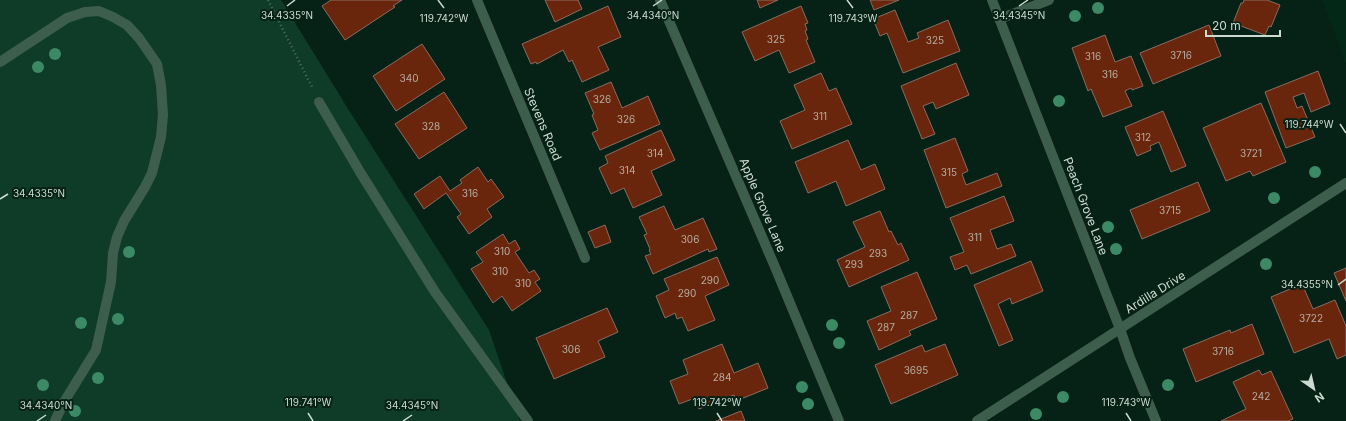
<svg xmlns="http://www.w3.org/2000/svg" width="1346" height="421" font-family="Inter,sans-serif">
	<rect width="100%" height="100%" fill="#062115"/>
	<path fill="#042818" d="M 1322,0 L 1346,0 L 1346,64 Z"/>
	<path fill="#0f3c29" d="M 0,0 L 281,0 L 350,112 L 489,330 L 520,421 L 0,421 Z"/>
	<path fill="#6a260c" stroke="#896c62" d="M 331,0 L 402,0 L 393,6 L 395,7 L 345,40 L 322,6 Z
		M 545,0 L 578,0 L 582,9 L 555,22 Z
		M 757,0 L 778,0 L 760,8 Z
		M 870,0 L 899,0 L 874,10 Z
		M 1244,0 L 1267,0 L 1280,5 L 1271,27 L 1269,26 L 1265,35 L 1233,23 L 1241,3 L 1243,3 Z
		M 608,6 L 621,37 L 598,47 L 609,70 L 582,82 L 572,60 L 569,62 L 563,50 L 537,64 L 536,62 L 531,64 L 522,44 Z
		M 801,6 L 808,23 L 805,24 L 807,30 L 805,31 L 808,39 L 806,40 L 815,62 L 789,73 L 779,50 L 755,61 L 742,32 Z
		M 895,10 L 908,42 L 919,38 L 917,33 L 948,20 L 960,51 L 903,73 L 887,33 L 880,36 L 873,19 Z
		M 1209,25 L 1221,56 L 1153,84 L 1140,53 Z
		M 1105,35 L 1115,62 L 1131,56 L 1143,86 L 1132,90 L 1131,88 L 1125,91 L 1132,106 L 1103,117 L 1091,89 L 1088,91 L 1072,48 Z
		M 422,44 L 445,79 L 396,111 L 373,76 Z
		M 956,63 L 969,95 L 936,109 L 933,102 L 923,106 L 935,134 L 922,139 L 901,86 Z
		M 1318,71 L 1330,104 L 1311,112 L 1304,93 L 1293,97 L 1297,108 L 1302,106 L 1315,137 L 1286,148 L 1265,92 Z
		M 821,73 L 829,91 L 836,88 L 852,124 L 792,149 L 780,121 L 805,110 L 794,85 Z
		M 611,82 L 622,108 L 648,96 L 660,124 L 600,150 L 592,133 L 598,130 L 592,115 L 594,114 L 585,93 Z
		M 444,92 L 467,128 L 419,159 L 395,124 Z
		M 1261,103 L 1286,162 L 1253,176 L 1250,171 L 1226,181 L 1203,128 Z
		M 1163,111 L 1186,166 L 1171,172 L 1159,142 L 1150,146 L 1151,150 L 1137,156 L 1125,127 Z
		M 661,130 L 675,160 L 651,171 L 662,195 L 633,208 L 624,188 L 611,194 L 599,168 L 608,163 L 605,156 Z
		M 955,138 L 968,171 L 962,174 L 966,185 L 997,173 L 1002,186 L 946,208 L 924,150 Z
		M 848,140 L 861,170 L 875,164 L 885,189 L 846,206 L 836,181 L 808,193 L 795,162 Z
		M 478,167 L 488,182 L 491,179 L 504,197 L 487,209 L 492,217 L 469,234 L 457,217 L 461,214 L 446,193 L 424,209 L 414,194 L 440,176 L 450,191 L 462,183 L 460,180 Z
		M 1198,182 L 1210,211 L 1142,239 L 1130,210 Z
		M 1004,196 L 1014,221 L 990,230 L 997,249 L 1011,244 L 1016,256 L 971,274 L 967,265 L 955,270 L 950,257 L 964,252 L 950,218 Z
		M 664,206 L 675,230 L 703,218 L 717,249 L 709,252 L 708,249 L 653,274 L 645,256 L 651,254 L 649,250 L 650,249 L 644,235 L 647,234 L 639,217 Z
		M 880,211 L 889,232 L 891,231 L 898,245 L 901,243 L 909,260 L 849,287 L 837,260 L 865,247 L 853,222 Z
		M 605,225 L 611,242 L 595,248 L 588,232 Z
		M 503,234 L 509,244 L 515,240 L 520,249 L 515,252 L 529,273 L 534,270 L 540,279 L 535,282 L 541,291 L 512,311 L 502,296 L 493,303 L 471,269 L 483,262 L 476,252 Z
		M 717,257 L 729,285 L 705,296 L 715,320 L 688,331 L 682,317 L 677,319 L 675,313 L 665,318 L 656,296 L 669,290 L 664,279 Z
		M 1031,261 L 1043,291 L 1012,304 L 1010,298 L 998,304 L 1013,340 L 999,346 L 974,285 Z
		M 1346,268 L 1346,301 L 1334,273 Z
		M 917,272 L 937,319 L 909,331 L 911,335 L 879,350 L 867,321 L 891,311 L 881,287 Z
		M 1302,284 L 1313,309 L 1335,300 L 1346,326 L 1346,355 L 1337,359 L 1329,339 L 1294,353 L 1271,297 Z
		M 607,308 L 618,332 L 598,341 L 605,357 L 554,379 L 536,338 Z
		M 1252,324 L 1264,354 L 1196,382 L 1183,349 L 1230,330 L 1231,333 Z
		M 722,344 L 734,373 L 758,363 L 768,388 L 736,401 L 734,395 L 699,409 L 695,398 L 679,404 L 670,381 L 688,374 L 683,360 Z
		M 945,344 L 958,375 L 891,404 L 875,365 L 922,345 L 925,352 Z
		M 1259,370 L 1262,375 L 1271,371 L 1293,419 L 1288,421 L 1221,421 L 1246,409 L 1233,382 Z
		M 741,411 L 745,421 L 716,421 Z"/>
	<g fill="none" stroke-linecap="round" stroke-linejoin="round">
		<path stroke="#556b61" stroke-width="2.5" stroke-dasharray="1 3" stroke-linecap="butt" d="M 268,0 L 312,87"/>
		<path stroke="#3e5e4d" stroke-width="10" d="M 477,0 L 585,258
			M 660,0 L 775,267 L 839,421
			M 992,0 L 1120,329 L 1130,358 L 1156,421
			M 999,19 L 1049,0
			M 0,62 L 67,18 L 85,12 L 99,11 L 113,17 L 127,25 L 139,38 L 157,64 L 161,85 L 163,115 L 161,137 L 152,173 L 145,187 L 124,221 L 117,237 L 113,253 L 111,282 L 96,350 L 64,402 L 55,421
			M 319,102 L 360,172 L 435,292 L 528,421
			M 977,421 L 1346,183"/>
	</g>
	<g fill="#3c8965">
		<circle cx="1098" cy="8" r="6"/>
		<circle cx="1075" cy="16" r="6"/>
		<circle cx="55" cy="54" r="6"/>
		<circle cx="38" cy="67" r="6"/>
		<circle cx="1059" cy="101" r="6"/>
		<circle cx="1315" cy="172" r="6"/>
		<circle cx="1274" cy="198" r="6"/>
		<circle cx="1108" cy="227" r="6"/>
		<circle cx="1116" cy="249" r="6"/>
		<circle cx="129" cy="252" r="6"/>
		<circle cx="1266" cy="264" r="6"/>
		<circle cx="118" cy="319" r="6"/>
		<circle cx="81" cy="323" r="6"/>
		<circle cx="832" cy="325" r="6"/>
		<circle cx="839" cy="343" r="6"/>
		<circle cx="98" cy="378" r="6"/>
		<circle cx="43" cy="385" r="6"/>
		<circle cx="1168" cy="385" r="6"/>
		<circle cx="802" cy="387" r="6"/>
		<circle cx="1063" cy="397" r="6"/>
		<circle cx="808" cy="404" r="6"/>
		<circle cx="75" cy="411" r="6"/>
		<circle cx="1036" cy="414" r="6"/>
	</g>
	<path fill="none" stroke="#ccdbd2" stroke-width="1.5" d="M 438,0 L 444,8M 847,0 L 853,8M 287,6 L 295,0M 653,6 L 662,0M 1019,6 L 1028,0M 1340,124 L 1346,133M 0,199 L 8,194M 1338,285 L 1346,279M 308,413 L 313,421M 717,413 L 722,421M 1126,413 L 1131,421M 37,421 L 46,415M 403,421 L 412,415"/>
	<g text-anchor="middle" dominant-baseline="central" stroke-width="4" stroke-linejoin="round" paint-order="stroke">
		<g font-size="10" fill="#b4aea0">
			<text x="776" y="39">325</text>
			<text x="935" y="40">325</text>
			<text x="1181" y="55">3716</text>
			<text x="1093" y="56">316</text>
			<text x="1110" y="74">316</text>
			<text x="409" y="78">340</text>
			<text x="602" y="99">326</text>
			<text x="820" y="116">311</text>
			<text x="626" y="119">326</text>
			<text x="431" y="126">328</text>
			<text x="1143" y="137">312</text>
			<text x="655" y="153">314</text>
			<text x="1251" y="153">3721</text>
			<text x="627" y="170">314</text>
			<text x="949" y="172">315</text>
			<text x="470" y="193">316</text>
			<text x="1170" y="210">3715</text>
			<text x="975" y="237">311</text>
			<text x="690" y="239">306</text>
			<text x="502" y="251">310</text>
			<text x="878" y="253">293</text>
			<text x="854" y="264">293</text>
			<text x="500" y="271">310</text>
			<text x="710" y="280">290</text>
			<text x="523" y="283">310</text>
			<text x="687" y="293">290</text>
			<text x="909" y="315">287</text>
			<text x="1311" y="318">3722</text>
			<text x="886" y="327">287</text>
			<text x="571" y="349">306</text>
			<text x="1223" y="351">3716</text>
			<text x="916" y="370">3695</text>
			<text x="722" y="377">284</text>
			<text x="1261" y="396">242</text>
		</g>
		<g font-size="12" fill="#ccdbd2" stroke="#062115">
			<text transform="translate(543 124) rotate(67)">Stevens Road</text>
			<text transform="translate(763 205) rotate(67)">Apple Grove Lane</text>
			<text transform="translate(1086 206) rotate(69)">Peach Grove Lane</text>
			<text transform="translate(1155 292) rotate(-32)">Ardilla Drive</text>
		</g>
	</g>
	<g font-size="10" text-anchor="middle" fill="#ccdbd2" stroke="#062115" stroke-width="4" stroke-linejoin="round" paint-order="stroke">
		<text x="287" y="19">34.4335°N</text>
		<text x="653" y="19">34.4340°N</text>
		<text x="1019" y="19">34.4345°N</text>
		<text x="444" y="22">119.742°W</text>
		<text x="853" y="22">119.743°W</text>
		<text x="1309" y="128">119.744°W</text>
		<text x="39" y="197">34.4335°N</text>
		<text x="1307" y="288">34.4355°N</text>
		<text x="308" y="406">119.741°W</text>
		<text x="717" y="406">119.742°W</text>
		<text x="1126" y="406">119.743°W</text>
		<text x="46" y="409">34.4340°N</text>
		<text x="412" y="409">34.4345°N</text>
	</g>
	<g transform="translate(1314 389) rotate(146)" stroke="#062115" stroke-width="3" paint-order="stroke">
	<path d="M0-3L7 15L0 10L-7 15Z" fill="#ccdbd2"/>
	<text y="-6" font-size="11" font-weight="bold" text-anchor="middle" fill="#ccdbd2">N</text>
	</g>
	<path d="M1206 30v6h74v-6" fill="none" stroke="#ccdbd2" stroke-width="2"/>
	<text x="1212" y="30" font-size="12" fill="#ccdbd2" stroke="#062115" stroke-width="3" paint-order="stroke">20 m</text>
</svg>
